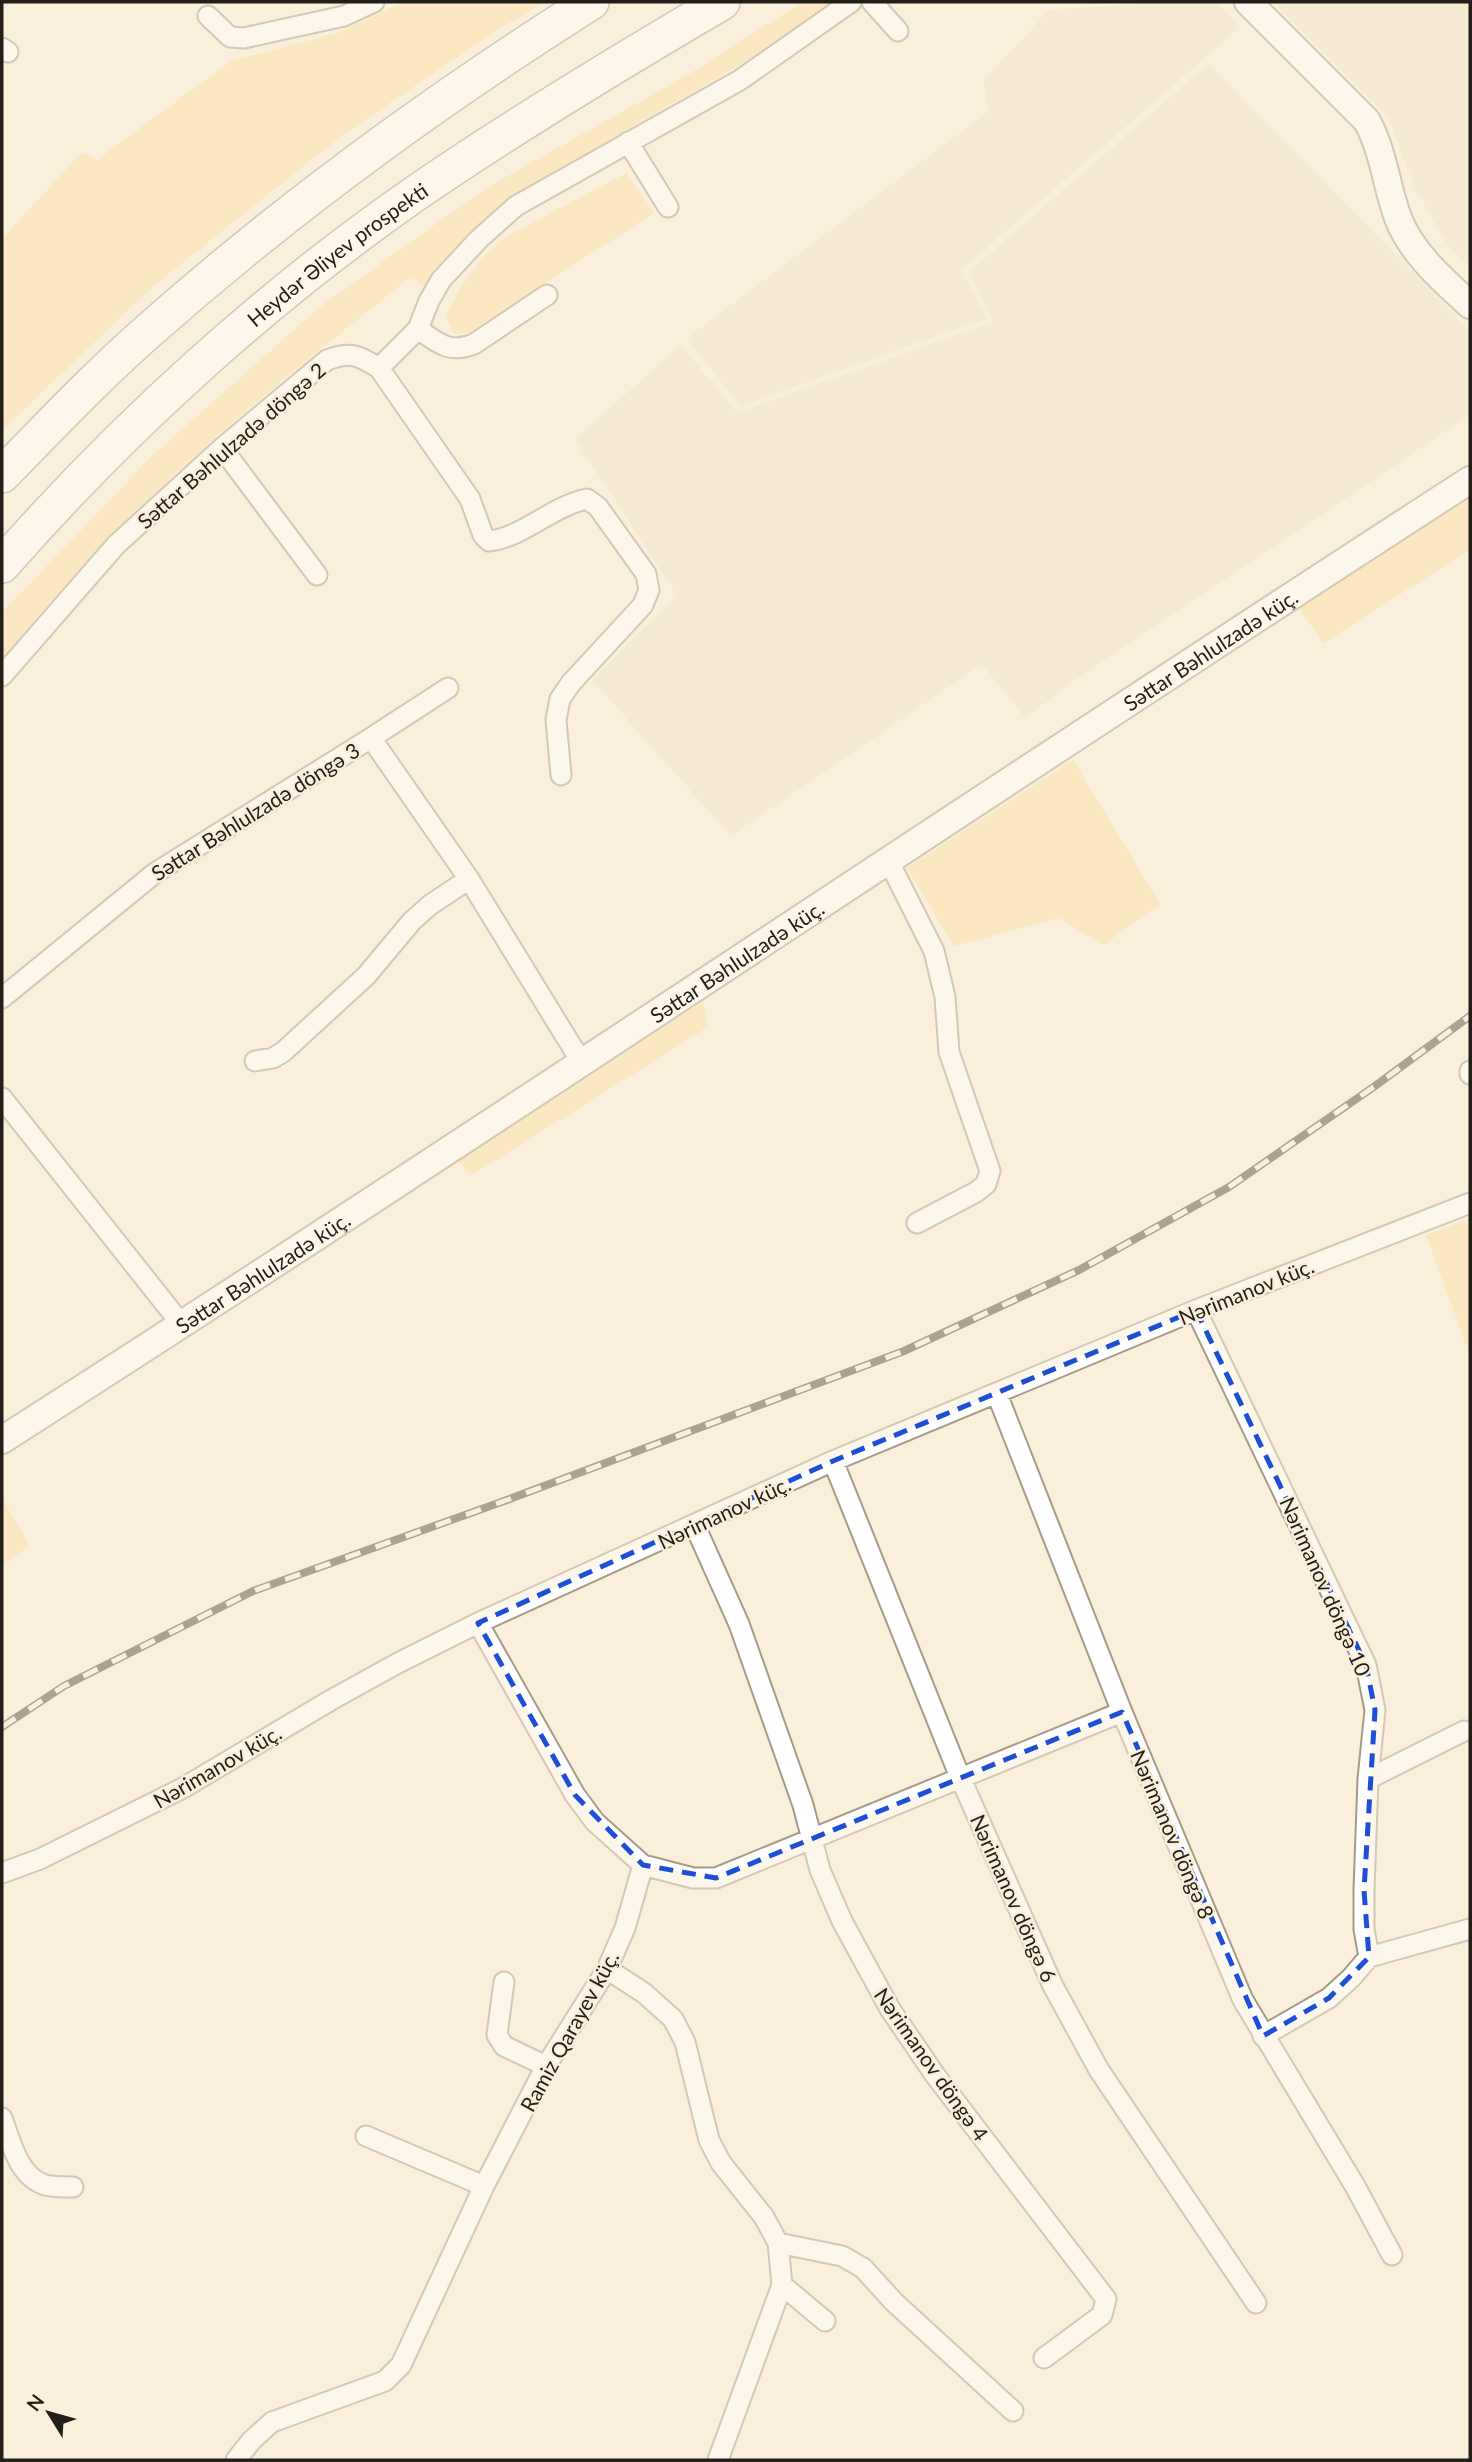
<svg xmlns="http://www.w3.org/2000/svg" width="1472" height="2462" font-family="Lato,sans-serif">
	<rect width="100%" height="100%" fill="#f9efda"/>
	<path fill="#f2e5c8" d="M 1165,2 L 1216,2 L 1240,27 L 961,270 L 986,318 L 740,406 L 687,338 L 989,111 L 983,81 L 1049,10 Z
		M 1272,2 L 1470,2 L 1470,267 L 1447,244 L 1415,188 L 1388,117 Z
		M 1209,64 L 1470,331 L 1470,415 L 1082,675 L 1025,718 L 982,664 L 731,836 L 592,680 L 677,595 L 575,439 L 681,345 L 737,413 L 994,322 L 969,272 Z"/>
	<path fill="#fcdea0" d="M 403,2 L 545,2 L 504,26 L 348,131 L 157,283 L 2,430 L 2,239 L 82,152 L 97,160 L 231,61 L 341,32 Z
		M 803,2 L 835,2 L 748,60 L 626,130 L 513,198 L 428,288 L 410,278 C 315,353 220,428 134,513 C 86,558 44,609 2,659 L 2,613 L 153,455 L 320,307 L 485,189 L 686,76 Z
		M 627,173 L 654,213 L 468,333 L 453,333 L 446,317 L 461,287 L 483,257 L 509,235 Z
		M 1470,496 L 1470,550 L 1323,643 L 1297,606 Z
		M 1073,760 L 1160,904 L 1103,945 L 1059,918 L 954,946 L 907,868 Z
		M 703,1002 L 708,1027 L 472,1175 L 455,1158 Z
		M 1470,1219 L 1470,1355 L 1426,1235 Z
		M 2,1498 L 30,1546 L 2,1564 Z"/>
	<g fill="none" stroke-linecap="round" stroke-linejoin="round">
		<defs>
			<path id="street" d="M 872,2 L 898,31
				M 208,16 L 230,37 L 244,38 L 344,16 L 374,2
				M 2,48 L 8,52
				M 628,142 L 668,207
				M 418,329 C 438,343 449,354 474,344 L 547,295
				M 379,368 L 418,329 L 429,301 L 441,280 L 479,239 L 516,206 L 740,80 L 851,2
				M 222,448 L 317,575
				M 2,676 L 116,545 L 222,448 L 327,360 C 352,351 357,355 379,368 L 470,499 L 483,535 L 489,541 C 522,538 552,506 587,499 L 598,507 L 646,574 L 649,590 L 643,605 L 571,683 L 560,699 L 556,720 L 561,775
				M 371,738 L 448,688
				M 888,860 L 934,951 L 945,997 L 949,1052 L 990,1171 L 986,1184 L 976,1192 L 917,1223
				M 2,998 L 155,873 L 371,738 L 469,879 L 582,1063
				M 255,1061 L 273,1058 L 283,1052 L 366,976 L 412,921 L 430,905 L 469,879
				M 1470,1071 L 1470,1074
				M 2,1098 L 182,1325
				M 1196,1310 L 1366,1665 L 1375,1710 L 1368,1779 L 1364,1890 L 1364,1929 L 1369,1957 L 1351,1978 L 1329,1998 L 1263,2036
				M 997,1394 L 1122,1712 L 1243,2000 L 1355,2186 L 1392,2255
				M 833,1461 L 960,1777 L 1053,1986 L 1099,2070 L 1256,2303
				M 695,1526 L 739,1624 L 803,1805 L 820,1870 L 842,1921 L 890,2009 L 935,2075 L 1106,2299 L 1102,2315 L 1044,2358
				M 478,1623 L 575,1795 L 595,1822 L 643,1865
				M 1368,1779 L 1464,1731
				M 2,1873 L 40,1859 L 183,1788 L 331,1700 L 398,1663 L 478,1623 L 833,1461 L 1196,1310 L 1470,1203
				M 1369,1957 L 1470,1929
				M 607,1969 L 644,1993 L 673,2019 L 685,2042 L 709,2140 L 721,2163 L 764,2217 L 778,2243 L 782,2285 L 718,2460
				M 504,1982 L 497,2035 L 504,2046 L 546,2066
				M 2,2118 C 11,2142 18,2176 45,2185 C 53,2187 64,2187 73,2187
				M 366,2136 L 484,2186
				M 778,2243 L 842,2256 L 863,2268 L 894,2302 L 1013,2411
				M 782,2285 L 825,2321
				M 236,2460 L 252,2440 L 272,2422 L 385,2381 L 401,2365 L 484,2186 L 546,2066 L 607,1969 L 625,1928 L 643,1865 L 693,1878 L 716,1878 L 1122,1712"/>
			<g id="secondary">
				<path d="M 1248,2 L 1367,121 C 1384,153 1386,185 1398,218 C 1412,254 1443,280 1470,305"/>
				<path id="s1" d="M 2,1440 C 494,1125 979,797 1470,480"/>
			</g>
			<g id="highway">
				<path d="M 2,475 C 51,425 100,373 153,327 C 290,206 437,99 591,2"/>
				<path id="s2" d="M 2,565 C 123,427 265,298 416,193 C 515,125 618,63 722,2"/>
			</g>
		</defs>
		<use href="#street" stroke="#a59b87" stroke-width="23"/>
		<use href="#secondary" stroke="#a59b87" stroke-width="30"/>
		<use href="#highway" stroke="#a59b87" stroke-width="38"/>
		<use href="#street" stroke="#fff" stroke-width="19"/>
		<use href="#secondary" stroke="#fff" stroke-width="26"/>
		<use href="#highway" stroke="#fff" stroke-width="35"/>
		<defs>
			<path id="rail" d="M 2,1727 L 64,1686 L 253,1591 L 507,1500 L 904,1351 L 1079,1270 L 1229,1187 L 1375,1086 L 1470,1016"/>
		</defs>
		<use href="#rail" stroke="#4b463c" stroke-width="8"/>
		<use href="#rail" stroke="#f9efda" stroke-width="5" stroke-dasharray="16" stroke-linecap="butt"/>
	</g>
	<path d="M0 0H1472V2462H0ZM 1196,1310 L 1366,1665 L 1375,1710 L 1364,1890 L 1369,1957 L 1329,1998 L 1263,2036 L 1122,1712 L 716,1878 L 643,1865 L 575,1795 L 478,1623 L 833,1461 Z" fill="#f9efda" fill-opacity=".55" fill-rule="evenodd"/>
	<path fill="none" stroke="#1d4ed8" stroke-width="5" stroke-dasharray="14 9" stroke-linejoin="round" d="M 1196,1310 L 1366,1665 L 1375,1710 L 1364,1890 L 1369,1957 L 1329,1998 L 1263,2036 L 1122,1712 L 716,1878 L 643,1865 L 575,1795 L 478,1623 L 833,1461 Z"/>
	<g text-anchor="middle" dominant-baseline="central" stroke-width="5" stroke-linejoin="round" paint-order="stroke">
		<g font-size="21" fill="#231f18" stroke="#f9efda">
			<text stroke="none"><textPath href="#s2" startOffset="458">Heydər Əliyev prospekti</textPath></text>
			<text transform="translate(231 445) rotate(-41)">Səttar Bəhlulzadə döngə 2</text>
			<text stroke="none"><textPath href="#s1" startOffset="1444">Səttar Bəhlulzadə küç.</textPath></text>
			<text transform="translate(255 811) rotate(-32)">Səttar Bəhlulzadə döngə 3</text>
			<text stroke="none"><textPath href="#s1" startOffset="877">Səttar Bəhlulzadə küç.</textPath></text>
			<text stroke="none"><textPath href="#s1" startOffset="310">Səttar Bəhlulzadə küç.</textPath></text>
			<text transform="translate(1246 1291) rotate(-22)">Nərimanov küç.</text>
			<text transform="translate(724 1512) rotate(-25)">Nərimanov küç.</text>
			<text transform="translate(1326 1586) rotate(66)">Nərimanov döngə 10</text>
			<text transform="translate(217 1766) rotate(-30)">Nərimanov küç.</text>
			<text transform="translate(1173 1834) rotate(67)">Nərimanov döngə 8</text>
			<text transform="translate(1014 1898) rotate(66)">Nərimanov döngə 6</text>
			<text transform="translate(569 2031) rotate(-61)">Ramiz Qarayev küç.</text>
			<text transform="translate(932 2064) rotate(55)">Nərimanov döngə 4</text>
		</g>
	</g>
	<rect width="1472" height="2462" fill="none" stroke="#231f18" stroke-width="7"/>
	<g transform="translate(49 2413) rotate(307)" stroke="#f9efda" stroke-width="5" paint-order="stroke">
	<path d="M0-5L12 26L0 18L-12 26Z" fill="#231f18"/>
	<text y="-10" font-size="19" font-weight="bold" text-anchor="middle" fill="#231f18">N</text>
	</g>
</svg>
